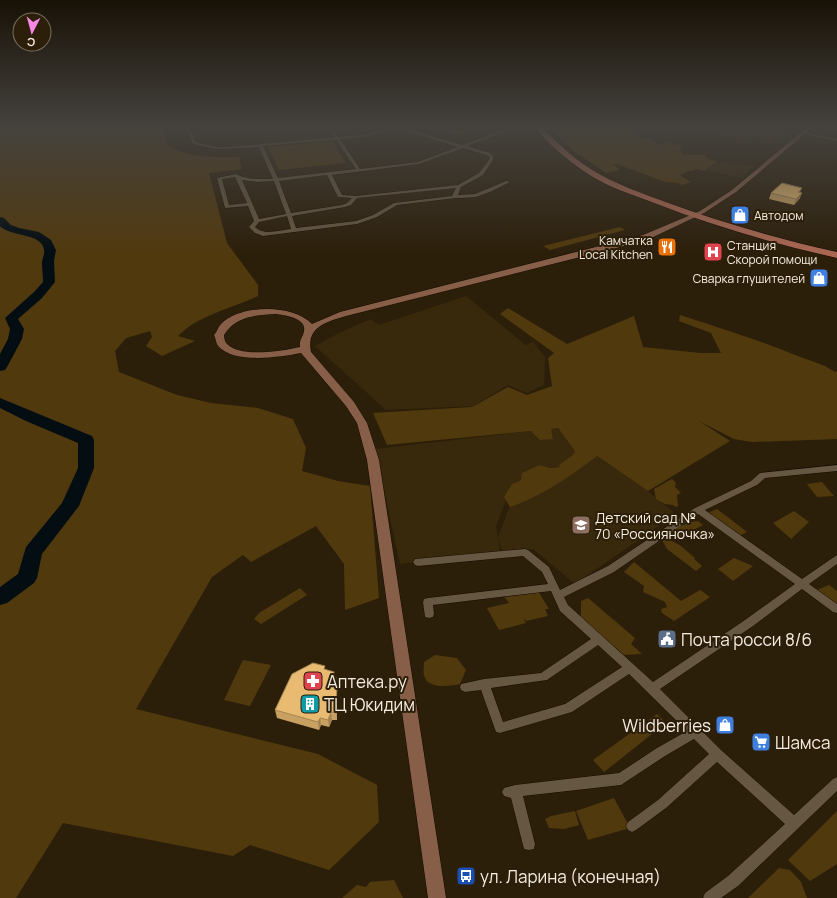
<svg xmlns="http://www.w3.org/2000/svg" width="837" height="898" font-family="Manrope,sans-serif">
	<rect width="100%" height="100%" fill="#2c1f0a"/>
	<path fill="#38280c" d="M 798,128 L 777,144 L 751,138 L 744,144 L 726,139 L 730,137 L 702,132 L 675,133 L 670,135 L 639,129 Z
		M 726,162 L 733,164 L 755,166 L 738,178 L 706,170 L 717,163 Z
		M 466,296 L 526,345 L 533,342 L 545,357 L 544,385 L 527,393 L 508,385 L 473,406 L 386,410 L 315,346 L 339,333 L 370,319 L 379,325 Z
		M 558,428 L 575,451 L 574,457 L 560,467 L 549,468 L 512,484 L 496,526 L 500,551 L 400,564 L 375,449 Z
		M 595,455 L 648,491 L 676,514 L 575,584 L 533,549 L 502,551 L 498,537 L 511,503 Z"/>
	<path fill="#51390e" d="M 0,128 L 165,128 L 166,144 C 188,159 214,157 239,157 L 242,169 L 209,173 L 227,243 L 258,285 L 258,296 C 233,308 198,315 178,336 L 195,341 L 162,356 L 146,346 L 152,337 L 150,331 L 126,338 L 115,351 L 119,372 L 177,395 L 211,403 L 258,408 L 293,419 L 306,448 L 302,471 L 338,481 L 370,486 L 379,598 L 345,610 L 344,564 L 316,526 L 251,562 L 243,555 L 212,577 L 136,709 L 318,754 L 377,785 L 379,822 L 329,870 L 250,845 L 233,856 L 63,823 L 16,898 L 0,898 Z
		M 430,128 L 475,128 L 475,129 L 458,136 Z
		M 549,128 L 643,128 L 638,131 L 639,138 L 651,139 L 656,143 L 663,145 L 665,142 L 682,146 L 680,150 L 683,155 L 705,155 L 708,159 L 718,161 L 704,171 L 696,169 L 693,171 L 688,171 L 680,175 L 691,182 L 682,185 L 677,183 L 665,182 L 617,164 L 613,164 L 620,170 L 606,173 L 575,152 Z
		M 332,141 L 346,163 L 279,170 L 268,147 Z
		M 620,227 L 625,230 L 550,250 L 543,246 Z
		M 508,308 L 567,344 L 634,316 L 643,347 L 700,353 L 721,353 L 711,333 L 679,321 L 680,315 C 720,328 759,340 798,356 C 812,362 822,363 835,372 L 837,371 L 837,439 L 752,442 L 734,439 L 699,421 L 730,441 L 648,491 L 597,456 C 573,475 538,498 510,507 L 504,497 L 512,484 L 521,480 L 522,473 L 540,465 L 549,468 L 560,467 L 559,465 L 573,455 L 575,451 L 558,428 L 551,429 L 553,439 L 540,440 L 531,431 L 387,445 L 373,413 L 472,407 L 508,387 L 527,395 L 552,386 L 548,358 L 554,353 L 500,314 Z
		M 672,479 L 676,483 L 675,487 L 681,493 L 677,495 L 678,506 L 676,507 L 673,505 L 665,504 L 656,499 L 654,489 Z
		M 822,482 L 834,496 L 817,497 L 807,484 Z
		M 717,509 L 747,532 L 741,535 L 708,513 Z
		M 794,511 L 809,522 L 791,539 L 773,523 Z
		M 698,521 L 703,525 L 680,537 L 675,533 L 675,529 L 690,522 Z
		M 665,537 L 681,546 L 695,558 L 694,559 L 702,566 L 696,571 L 667,549 L 662,540 Z
		M 734,558 L 753,566 L 733,581 L 718,569 Z
		M 634,562 L 681,601 L 700,590 L 710,597 L 674,621 L 662,613 L 661,609 L 667,607 L 665,602 L 643,592 L 644,586 L 624,572 Z
		M 829,585 L 837,591 L 837,606 L 828,601 L 817,590 Z
		M 300,588 L 307,595 L 261,624 L 254,619 L 259,613 Z
		M 538,591 L 549,609 L 545,609 L 548,616 L 526,621 L 523,617 L 526,623 L 499,630 L 487,608 L 509,603 L 503,595 Z
		M 588,598 L 635,638 L 631,644 L 642,654 L 624,655 L 581,618 L 581,601 Z
		M 435,655 L 457,658 L 466,670 L 460,684 C 450,686 427,690 424,675 C 423,671 424,666 424,662 Z
		M 243,660 L 271,665 L 250,706 L 224,700 Z
		M 657,714 L 666,723 L 604,772 L 593,760 Z
		M 614,798 L 630,828 L 588,840 L 576,811 Z
		M 575,811 L 579,825 L 564,829 L 549,828 L 545,819 L 551,816 Z
		M 837,811 L 837,864 L 810,881 L 788,860 Z
		M 779,868 L 790,870 L 801,882 L 807,898 L 748,898 Z
		M 394,880 L 403,898 L 342,898 L 357,885 L 366,887 L 370,882 Z"/>
	<g fill="none" stroke-linecap="round" stroke-linejoin="round">
		<path fill="#030d12" fill-rule="evenodd" d="M 0,217 L 4,218 L 11,225 L 19,228 L 39,232 L 51,240 L 56,250 L 54,261 L 55,282 L 42,298 L 18,319 L 24,329 L 22,339 L 7,367 L 5,370 L 0,371 L 0,354 L 8,339 L 10,329 L 5,318 L 34,292 L 43,282 C 43,275 42,269 42,263 C 42,259 45,254 44,250 C 43,233 10,237 0,226 Z
			M 0,398 L 92,436 L 94,440 L 94,468 L 79,506 L 42,554 L 37,578 L 34,583 L 7,603 L 0,605 L 0,587 L 18,574 L 26,547 L 62,503 L 78,468 L 78,443 L 26,421 L 0,408 Z"/>
		<defs>
			<path id="street" d="M 186,128 L 190,128 L 196,142 L 217,147 L 230,147 L 334,137 L 328,128 L 332,128 L 338,137 L 365,135 L 387,128 L 395,128 L 365,137 L 340,139 L 360,169 L 418,162 L 458,147 L 396,128 L 404,128 L 462,145 L 500,131 L 514,128 L 525,128 L 502,133 L 467,146 L 490,153 L 493,156 L 493,160 L 483,175 L 461,187 L 458,195 L 475,194 L 506,181 L 510,182 L 490,192 L 476,197 L 462,198 L 456,198 L 397,205 L 377,217 L 357,224 L 263,236 L 255,233 L 249,227 L 254,221 L 248,206 L 225,208 L 217,178 L 236,174 C 247,180 260,179 273,179 L 259,147 L 217,149 L 193,144 ZM 336,140 L 356,169 L 278,178 L 263,146 ZM 463,148 L 486,155 L 489,156 L 489,160 L 479,173 L 458,185 L 356,196 L 342,195 L 332,175 L 419,164 ZM 327,175 L 338,197 L 352,198 L 347,203 L 342,205 L 291,213 L 279,181 ZM 235,177 L 247,203 L 229,205 L 222,179 ZM 242,180 L 257,182 L 274,181 L 286,214 L 259,219 ZM 456,188 L 452,196 L 394,203 L 373,215 L 356,221 L 296,228 L 292,216 L 345,207 L 351,205 L 357,198 ZM 287,216 L 291,229 C 279,230 264,236 255,227 L 259,222 Z
				M 805,132 L 837,139 L 837,141 L 804,134 Z
				M 837,465 L 837,471 L 765,478 L 757,485 L 705,510 L 802,579 L 834,557 L 837,555 L 837,564 L 809,584 L 837,604 L 837,613 L 833,612 L 802,589 L 753,626 L 660,689 L 721,750 L 794,815 L 833,779 L 837,777 L 837,791 L 738,886 L 721,898 L 703,898 L 705,893 L 728,876 L 785,824 L 717,762 L 666,808 L 636,830 L 632,832 L 628,830 L 626,826 L 628,822 L 658,800 L 709,754 L 694,739 L 665,756 L 621,785 L 523,796 L 535,844 L 534,849 L 529,850 L 524,849 L 511,798 L 504,796 L 502,792 L 504,788 L 515,785 L 619,773 L 657,748 L 687,731 L 629,674 L 572,712 L 500,733 L 496,732 L 481,690 L 465,692 L 461,690 L 460,687 L 461,684 L 484,679 L 541,673 L 591,639 L 560,611 L 551,591 L 433,605 L 434,614 L 433,617 L 429,618 L 425,617 L 423,602 L 424,599 L 428,598 L 548,584 L 542,572 L 523,556 L 418,566 L 415,565 L 413,562 L 415,559 L 525,549 L 528,550 L 549,567 L 560,590 L 608,566 L 695,508 L 751,481 L 760,473 ZM 698,514 L 795,584 L 745,620 L 653,682 L 568,605 L 564,597 L 614,572 ZM 598,645 L 622,667 L 565,704 L 503,722 L 491,688 L 547,680 Z"/>
			<path id="secondary" d="M 806,128 L 812,128 L 736,192 L 704,213 L 649,239 L 620,247 L 346,316 C 326,322 306,327 311,352 L 354,402 L 367,423 L 379,460 L 446,898 L 428,898 L 367,460 L 357,423 L 346,406 L 301,353 C 280,357 236,364 219,347 C 216,344 216,339 214,335 C 217,332 218,327 221,324 C 241,304 293,304 312,324 L 340,312 L 643,235 L 700,211 L 732,190 ZM 276,314 C 284,315 307,318 304,331 C 303,337 299,340 300,347 C 283,351 240,358 227,344 C 225,342 224,338 224,335 C 235,316 256,315 276,314 Z"/>
			<path id="primary" d="M 535,128 L 542,128 C 559,145 578,162 599,174 C 619,185 641,193 663,201 C 720,222 778,239 837,252 L 837,258 C 776,244 716,227 657,204 C 636,196 613,189 593,177 C 572,164 551,147 535,128 Z"/>
		</defs>
		<use href="#street" stroke="#140900" stroke-width="1"/>
		<use href="#secondary" stroke="#140900" stroke-width="1"/>
		<use href="#primary" stroke="#140900" stroke-width="1"/>
		<use href="#street" fill="#655741" fill-rule="evenodd"/>
		<use href="#secondary" fill="#875f49" fill-rule="evenodd"/>
		<use href="#primary" fill="#a96752" fill-rule="evenodd"/>
	</g>
	<path fill="#c8a162" d="M 802,188 L 800,192 L 800,198 L 794,205 L 769,199 L 771,193 Z
		M 326,670 L 336,677 L 337,690 L 337,720 L 332,720 L 329,727 L 321,725 L 319,730 L 277,718 L 275,710 Z"/>
	<path fill="#a38350" d="M 802,193 L 800,198 L 794,205 L 796,199 Z
		M 334,672 L 335,678 L 336,677 L 337,690 L 337,720 L 334,689 L 333,676 Z
		M 331,712 L 332,720 L 329,727 L 328,720 Z
		M 320,718 L 321,725 L 319,730 L 318,722 Z"/>
	<path fill="#e9bb72" stroke="#a38350" d="M 782,183 L 802,188 L 798,192 L 802,193 L 796,199 L 771,193 Z
		M 313,663 L 325,666 L 324,669 L 334,672 L 333,676 L 336,677 L 334,681 L 337,682 L 336,713 L 331,712 L 328,720 L 320,718 L 318,722 L 275,710 L 292,674 Z"/>
	<linearGradient id="sky" x2="0" y2="1"><stop stop-color="#181106"/><stop offset="0.5" stop-color="#45423e"/><stop offset="1" stop-color="#45423e" stop-opacity="0"/></linearGradient>
	<rect width="837" height="254" fill="url(#sky)"/>
	<defs>
		<symbol id="shop-square" viewBox="-11 -11 22 22"><rect x="-9" y="-9" width="18" height="18" rx="4" fill="#3f7fe0" stroke="#2c1f0a"/><path d="M-5-2.5h2.3a2.7 3.5 0 0 1 5.4 0H5L5.5 6h-11ZM-1.5-2.5h3a1.5 2.3 0 0 0-3 0Z" fill="#fff"/></symbol>
		<symbol id="restaurant-square" viewBox="-11 -11 22 22"><rect x="-9" y="-9" width="18" height="18" rx="4" fill="#e8710a" stroke="#2c1f0a"/><path d="M-5-6h1v4h1v-4h1v4h1v-4h1v5L-1.5 .5V6h-2V.5L-5-1ZM5-6V6H3V1.5H1.5Q1.5-4 5-6Z" fill="#fff"/></symbol>
		<symbol id="hospital-square" viewBox="-11 -11 22 22"><rect x="-9" y="-9" width="18" height="18" rx="4" fill="#e0444e" stroke="#2c1f0a"/><path d="M-5-5h3v3.5h4V-5h3V5h-3V1.5h-4V5h-3Z" fill="#fff"/></symbol>
		<symbol id="school-square" viewBox="-11 -11 22 22"><rect x="-9" y="-9" width="18" height="18" rx="4" fill="#8d6e63" stroke="#2c1f0a"/><path d="M0-5L7-2L0 1L-7-2ZM-4 1L0 2.5L4 1V4Q0 6-4 4Z" fill="#fff"/></symbol>
		<symbol id="civic-square" viewBox="-11 -11 22 22"><rect x="-9" y="-9" width="18" height="18" rx="4" fill="#5c6f8a" stroke="#2c1f0a"/><path d="M-.6-6.5H3V-4.5H.6V-3L4-1V1h2V6H-6V1h2V-1L-.6-3ZM-1.2 2.5V6h2.4V2.5Z" fill="#fff"/></symbol>
		<symbol id="pharmacy-square" viewBox="-11 -11 22 22"><rect x="-9" y="-9" width="18" height="18" rx="4" fill="#e0444e" stroke="#2c1f0a"/><path d="M-2-6h4v4h4v4h-4v4h-4v-4h-4v-4h4Z" fill="#fff"/></symbol>
		<symbol id="building-square" viewBox="-11 -11 22 22"><rect x="-9" y="-9" width="18" height="18" rx="4" fill="#0f9aa8" stroke="#2c1f0a"/><path d="M-4-6H4V6H1V3H-1V6H-4ZM-2.5-4.3h1.7v1.8h-1.7ZM.8-4.3h1.7v1.8H.8ZM-2.5-1h1.7V.8h-1.7ZM.8-1h1.7V.8H.8Z" fill="#fff"/></symbol>
		<symbol id="supermarket-square" viewBox="-11 -11 22 22"><rect x="-9" y="-9" width="18" height="18" rx="4" fill="#3f7fe0" stroke="#2c1f0a"/><path d="M-6-5.5h2.5l.6 2H6L4.5 2H-2.5L-4.4-4H-6ZM-1.5 3.2a1.3 1.3 0 1 0 .1 0ZM3 3.2a1.3 1.3 0 1 0 .1 0Z" fill="#fff"/></symbol>
		<symbol id="bus-square" viewBox="-11 -11 22 22"><rect x="-9" y="-9" width="18" height="18" rx="4" fill="#1a4fb4" stroke="#2c1f0a"/><path d="M-5-6H5V4H4V6H2V4H-2V6H-4V4H-5ZM-3.5-4V0h7V-4ZM-3.5 1.2v1.5H-2V1.2ZM2 1.2v1.5H3.5V1.2Z" fill="#fff"/></symbol>
	</defs>
	<g fill-rule="evenodd">
		<use href="#shop-square" x="729" y="204" width="22" height="22"/>
		<use href="#restaurant-square" x="656" y="236" width="22" height="22"/>
		<use href="#hospital-square" x="702" y="241" width="22" height="22"/>
		<use href="#shop-square" x="808" y="267" width="22" height="22"/>
		<use href="#school-square" x="570" y="514" width="22" height="22"/>
		<use href="#civic-square" x="656" y="628" width="22" height="22"/>
		<use href="#pharmacy-square" x="302" y="670" width="22" height="22"/>
		<use href="#building-square" x="299" y="693" width="22" height="22"/>
		<use href="#shop-square" x="714" y="714" width="22" height="22"/>
		<use href="#supermarket-square" x="750" y="731" width="22" height="22"/>
		<use href="#bus-square" x="455" y="865" width="22" height="22"/>
	</g>
	<g text-anchor="middle" dominant-baseline="central" stroke-width="4" stroke-linejoin="round" paint-order="stroke">
		<g font-size="12" fill="#f6ede1" stroke="#2c1f0a" text-anchor="start">
			<text x="754" y="215">Автодом</text>
			<text x="653" y="240" text-anchor="end">Камчатка<tspan x="653" dy="14">Local Kitchen</tspan></text>
			<text x="727" y="245">Станция<tspan x="727" dy="14">Скорой помощи</tspan></text>
			<text x="805" y="278" text-anchor="end">Сварка глушителей</text>
		</g>
		<g font-size="14" fill="#f6ede1" stroke="#2c1f0a" text-anchor="start">
			<text x="595" y="517">Детский сад №<tspan x="595" dy="16">70 «Россияночка»</tspan></text>
		</g>
		<g font-size="17" fill="#f6ede1" stroke="#2c1f0a" text-anchor="start">
			<text x="681" y="639">Почта росси 8/6</text>
			<text x="327" y="681">Аптека.ру</text>
			<text x="324" y="704">ТЦ Юкидим</text>
			<text x="711" y="725" text-anchor="end">Wildberries</text>
			<text x="775" y="742">Шамса</text>
			<text x="480" y="876">ул. Ларина (конечная)</text>
		</g>
	</g>
	<g transform="translate(32 32) rotate(186)"><circle r="19" fill="#2c1f0a" stroke="#7d7160"/>
	<path d="M0-3L7 15L0 10L-7 15Z" fill="#fa87e6"/>
	<text y="-6" font-size="11" font-weight="bold" text-anchor="middle" fill="#f6ede1">С</text>
	</g>
</svg>
